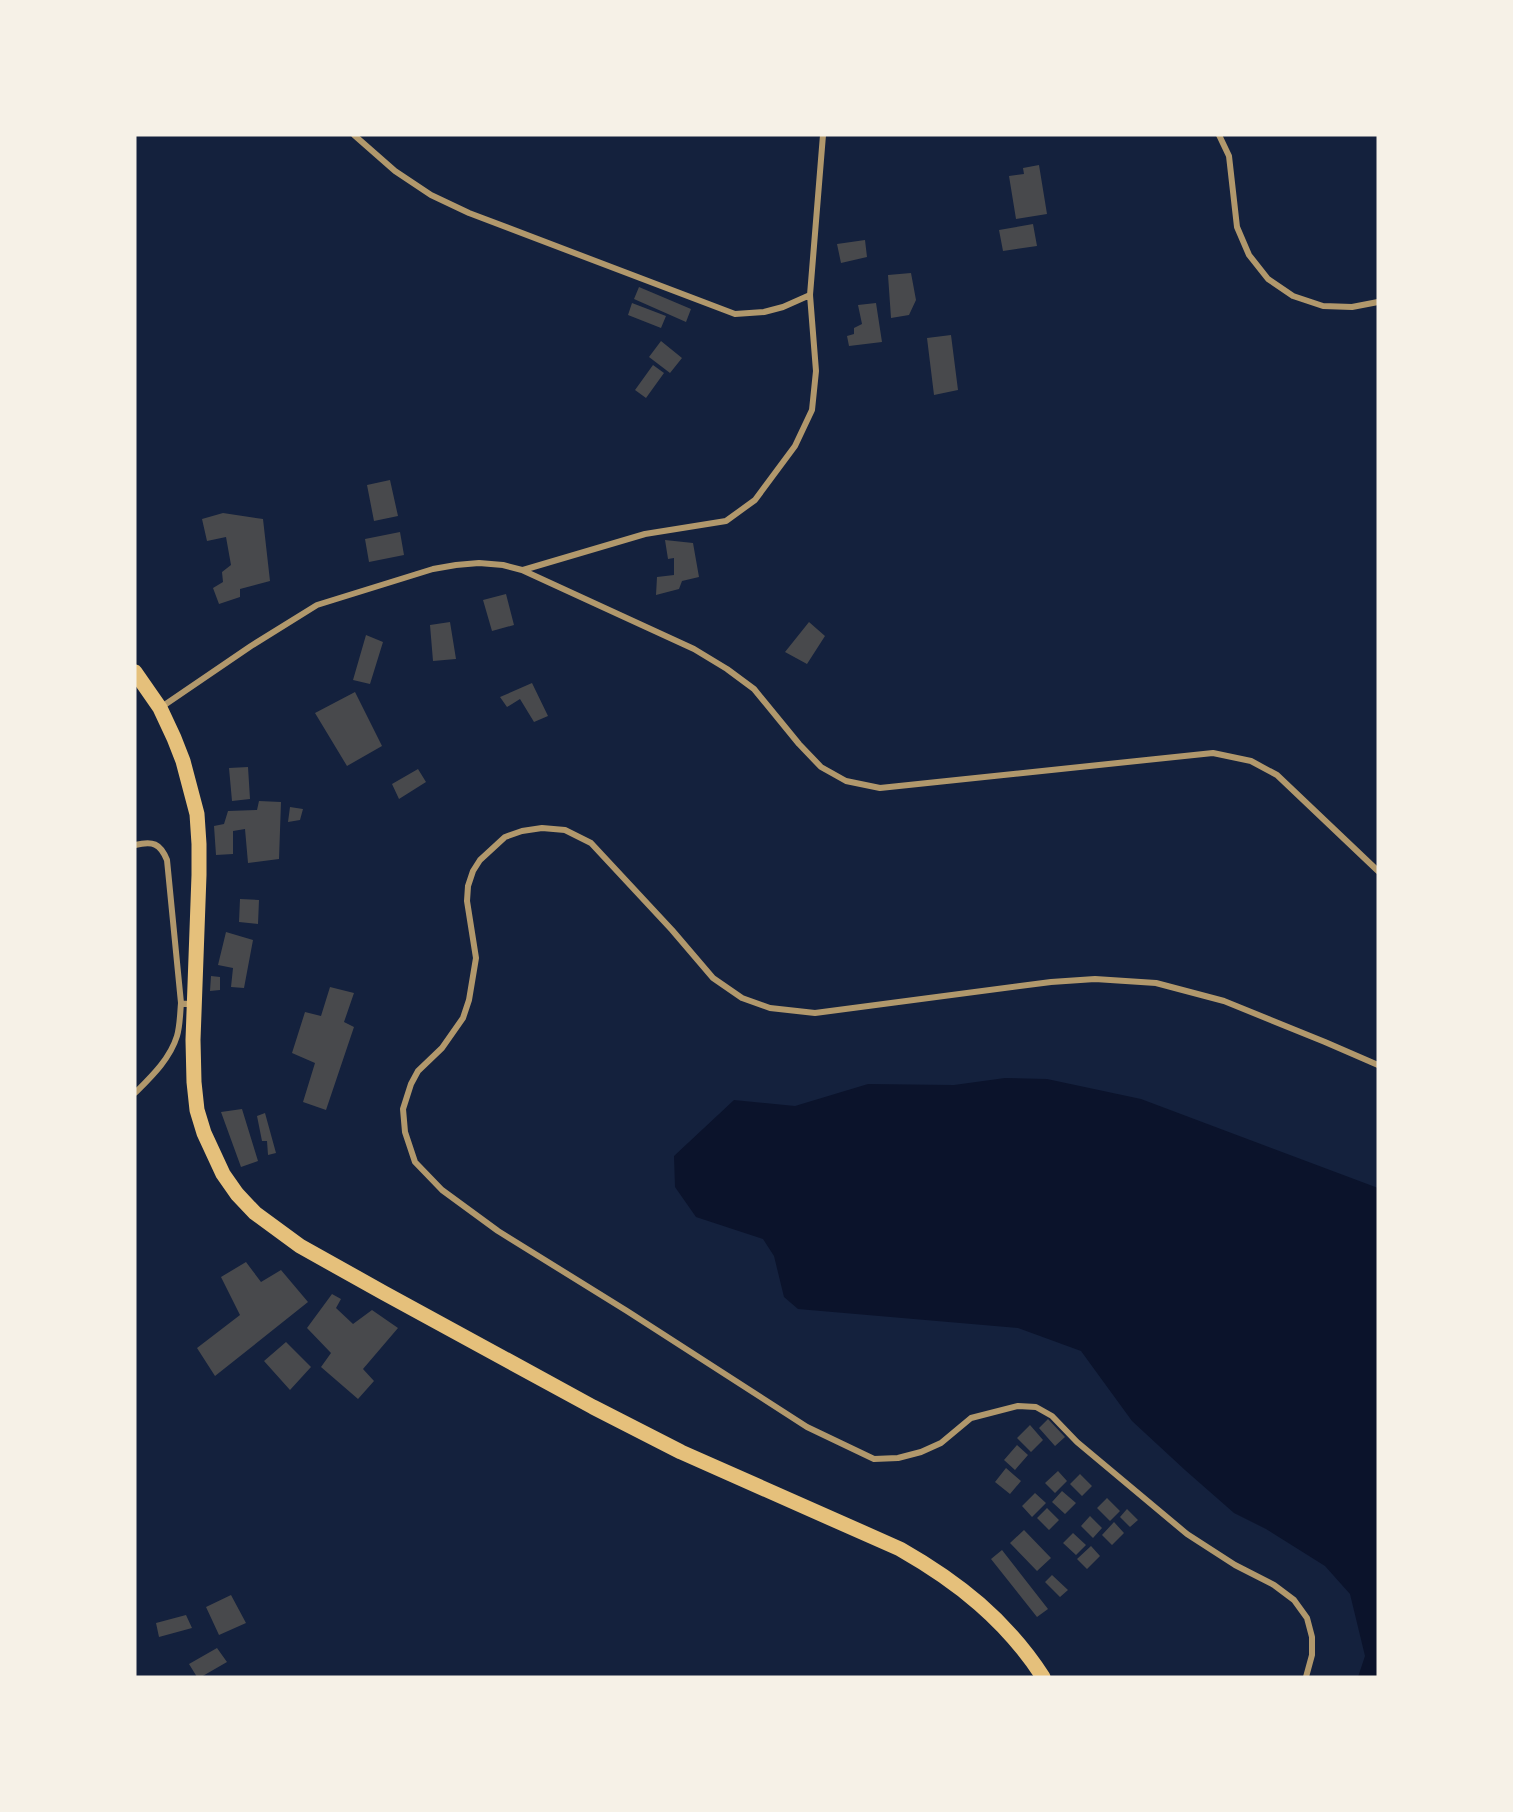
<svg xmlns="http://www.w3.org/2000/svg" width="1513" height="1812" font-family="Helvetica,sans-serif">
	<rect width="100%" height="100%" fill="#14213d"/>
	<path fill="#0b132b" d="M 1005,1078 L 1047,1079 L 1141,1099 L 1378,1188 L 1378,1677 L 1358,1677 L 1365,1656 L 1350,1594 L 1325,1566 L 1266,1529 L 1234,1513 L 1185,1470 L 1132,1421 L 1081,1351 L 1018,1328 L 798,1309 L 784,1297 L 774,1256 L 763,1239 L 696,1217 L 675,1187 L 674,1156 L 734,1100 L 795,1106 L 868,1084 L 954,1085 Z"/>
	<path fill="#48494c" d="M 1039,165 L 1047,214 L 1016,219 L 1009,176 L 1024,174 L 1023,168 Z
		M 1033,224 L 1037,246 L 1003,251 L 999,230 Z
		M 865,240 L 867,257 L 841,263 L 837,244 Z
		M 911,273 L 916,300 L 909,315 L 891,318 L 888,275 Z
		M 639,287 L 691,309 L 686,322 L 634,299 Z
		M 632,303 L 666,316 L 661,328 L 628,315 Z
		M 876,303 L 882,342 L 849,346 L 847,336 L 854,334 L 854,328 L 862,324 L 858,305 Z
		M 951,335 L 958,390 L 934,395 L 927,338 Z
		M 661,341 L 682,358 L 670,373 L 649,357 Z
		M 653,365 L 664,373 L 646,398 L 635,390 Z
		M 390,480 L 398,516 L 374,521 L 367,485 Z
		M 223,513 L 263,519 L 270,581 L 240,589 L 240,597 L 219,604 L 213,588 L 223,582 L 222,572 L 231,565 L 226,537 L 207,541 L 202,519 Z
		M 400,532 L 404,555 L 369,562 L 365,539 Z
		M 665,540 L 693,543 L 699,577 L 682,581 L 679,589 L 656,595 L 657,577 L 674,575 L 674,558 L 668,559 Z
		M 506,594 L 514,625 L 492,631 L 483,600 Z
		M 450,622 L 456,659 L 433,661 L 430,625 Z
		M 809,622 L 825,636 L 807,664 L 785,652 Z
		M 366,635 L 383,642 L 370,684 L 353,680 Z
		M 532,683 L 548,716 L 534,722 L 520,699 L 507,707 L 500,697 Z
		M 355,692 L 382,746 L 347,766 L 315,713 Z
		M 248,767 L 250,799 L 232,801 L 229,768 Z
		M 418,769 L 426,782 L 399,799 L 392,784 Z
		M 259,801 L 281,802 L 279,859 L 248,863 L 245,829 L 233,831 L 233,854 L 216,855 L 214,826 L 224,824 L 228,811 L 257,810 Z
		M 290,807 L 303,809 L 300,820 L 288,822 Z
		M 240,899 L 259,900 L 258,924 L 239,922 Z
		M 226,932 L 253,940 L 244,988 L 231,987 L 233,968 L 218,965 Z
		M 211,976 L 220,977 L 220,990 L 210,991 Z
		M 330,987 L 354,993 L 344,1022 L 354,1027 L 326,1110 L 303,1102 L 315,1063 L 292,1053 L 305,1012 L 321,1016 Z
		M 242,1109 L 258,1161 L 241,1167 L 221,1112 Z
		M 265,1113 L 276,1153 L 268,1155 L 267,1141 L 262,1141 L 257,1116 Z
		M 246,1262 L 261,1282 L 281,1270 L 308,1302 L 215,1376 L 197,1348 L 240,1315 L 221,1277 Z
		M 332,1294 L 341,1299 L 336,1308 L 353,1324 L 372,1310 L 398,1328 L 363,1369 L 374,1381 L 358,1399 L 321,1367 L 331,1353 L 307,1328 Z
		M 286,1342 L 311,1367 L 290,1390 L 264,1361 Z
		M 1048,1419 L 1065,1437 L 1055,1446 L 1039,1428 Z
		M 1030,1425 L 1043,1440 L 1031,1452 L 1017,1438 Z
		M 1017,1445 L 1028,1455 L 1015,1470 L 1004,1460 Z
		M 1006,1468 L 1021,1481 L 1010,1494 L 995,1482 Z
		M 1058,1471 L 1067,1481 L 1055,1493 L 1045,1483 Z
		M 1080,1474 L 1092,1486 L 1082,1496 L 1070,1484 Z
		M 1062,1491 L 1076,1503 L 1065,1514 L 1052,1502 Z
		M 1035,1493 L 1046,1503 L 1032,1517 L 1022,1506 Z
		M 1107,1498 L 1120,1511 L 1110,1521 L 1097,1508 Z
		M 1047,1508 L 1059,1520 L 1049,1530 L 1037,1518 Z
		M 1127,1509 L 1138,1520 L 1130,1527 L 1120,1517 Z
		M 1090,1516 L 1102,1528 L 1093,1538 L 1081,1526 Z
		M 1114,1522 L 1124,1533 L 1112,1545 L 1102,1535 Z
		M 1024,1530 L 1051,1558 L 1037,1571 L 1010,1543 Z
		M 1073,1533 L 1086,1545 L 1076,1555 L 1063,1543 Z
		M 1091,1546 L 1100,1556 L 1087,1569 L 1077,1559 Z
		M 1002,1550 L 1048,1609 L 1037,1617 L 991,1559 Z
		M 1052,1575 L 1068,1590 L 1060,1597 L 1045,1582 Z
		M 231,1595 L 246,1623 L 219,1635 L 206,1607 Z
		M 186,1615 L 192,1628 L 159,1637 L 156,1623 Z
		M 217,1648 L 227,1662 L 201,1677 L 197,1677 L 189,1664 Z"/>
	<g fill="none" stroke-linecap="round" stroke-linejoin="round">
		<path stroke="#b1986c" stroke-width="6" d="M 354,135 L 395,171 L 431,195 L 469,213 L 735,314 L 764,312 L 783,307 L 810,295
			M 1219,135 L 1229,156 L 1237,227 L 1249,255 L 1268,279 L 1293,296 L 1323,306 L 1352,307 L 1378,302
			M 523,570 L 645,534 L 726,521 L 755,500 L 795,446 L 812,410 L 816,371 L 810,295 L 823,135
			M 160,708 L 251,646 L 317,605 L 433,569 L 456,565 L 479,563 L 503,565 L 522,570 L 694,649 L 727,669 L 754,689 L 799,744 L 821,767 L 846,781 L 880,788 L 1213,753 L 1251,761 L 1277,775 L 1378,871
			M 135,845 C 153,841 160,843 167,860 L 181,1003 L 193,1005
			M 135,1093 C 151,1077 170,1059 177,1036 C 180,1026 180,1014 181,1003
			M 1306,1677 L 1312,1655 L 1312,1637 L 1307,1618 L 1294,1600 L 1274,1585 L 1235,1565 L 1187,1534 L 1077,1442 L 1052,1416 L 1036,1407 L 1018,1406 L 971,1418 L 941,1443 L 921,1452 L 898,1458 L 874,1459 L 807,1427 L 627,1311 L 498,1231 L 442,1190 L 415,1162 L 405,1132 L 403,1109 L 411,1084 L 418,1071 L 442,1048 L 463,1018 L 469,1000 L 476,958 L 467,901 L 468,886 L 473,871 L 480,860 L 505,837 L 522,831 L 542,828 L 565,830 L 591,843 L 672,930 L 713,978 L 742,998 L 770,1008 L 815,1013 L 1051,982 L 1095,979 L 1156,983 L 1224,1001 L 1325,1042 L 1378,1065"/>
		<path stroke="#e5c07b" stroke-width="15" d="M 135,672 L 160,708 L 174,738 L 183,761 L 197,814 L 199,844 L 199,875 L 193,1040 L 194,1082 L 197,1110 L 204,1133 L 223,1174 L 237,1194 L 255,1213 L 300,1246 L 384,1293 L 593,1407 L 681,1452 L 900,1549 C 958,1582 1006,1620 1043,1677"/>
	</g>
	<rect width="1513" height="1812" fill="none" stroke="#f6f1e7" stroke-width="273"/>
</svg>
